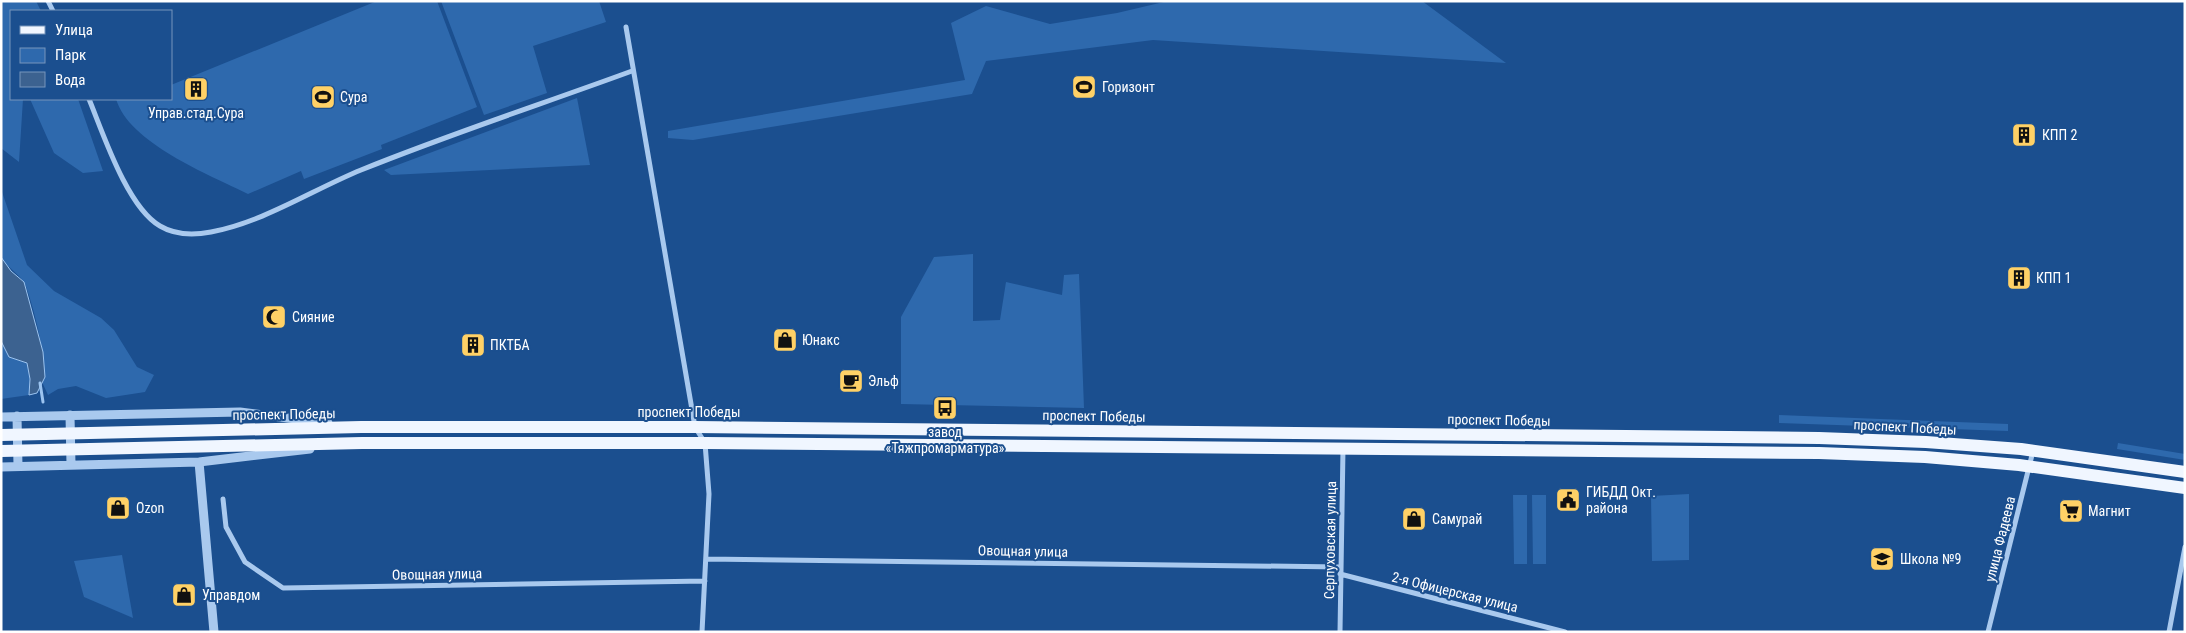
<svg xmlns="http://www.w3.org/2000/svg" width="2186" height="633" font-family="'Roboto Condensed',sans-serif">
	<rect width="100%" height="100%" fill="#1b4f8f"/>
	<path fill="#2e69ad" d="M 1,1 L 36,1 L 41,11 L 11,11 L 11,99 L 23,99 L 19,162 L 1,148 Z
		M 377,1 L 437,1 L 477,107 L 381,145 L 382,149 L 304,179 L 301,171 L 248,194 C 208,174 129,143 116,99 L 171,99 L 171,85 Z
		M 441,1 L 599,1 L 606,22 L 533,46 L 547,93 L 484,115 Z
		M 1168,1 L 1422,1 L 1506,63 L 1153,40 L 986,61 L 972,94 L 693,140 L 668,138 L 668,131 L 965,80 L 951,23 L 986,6 L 1050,24 L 1117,13 Z
		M 577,98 L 590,165 L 391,175 L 384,170 Z
		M 30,99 L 78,99 L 103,171 L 83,173 L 54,153 Z
		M 1,189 L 27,265 L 54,291 L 101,318 L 114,330 L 137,367 L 154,375 L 145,392 L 106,398 L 76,386 L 58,389 L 48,395 L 42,382 C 50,368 32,301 25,284 C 21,276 8,267 1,259 Z
		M 973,254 L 973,321 L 1000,320 L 1006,282 L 1062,295 L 1064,275 L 1079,274 L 1084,408 L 901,404 L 901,317 L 934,257 Z
		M 1,341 L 9,357 L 27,362 L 30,379 L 29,395 L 1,399 Z
		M 1779,415 L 2008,424 L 2008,431 L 1779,423 Z
		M 2118,443 L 2185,454 L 2185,460 L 2117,449 Z
		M 1689,494 L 1689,560 L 1652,561 L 1651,496 Z
		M 1513,495 L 1527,495 L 1527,564 L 1514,564 Z
		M 1532,495 L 1546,495 L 1546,564 L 1533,564 Z
		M 122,555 L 133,618 L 84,597 L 74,561 Z"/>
	<path fill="#3c6290" stroke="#9cc4f0" d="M 1,257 L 11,271 L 24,282 L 43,352 L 45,377 L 37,393 L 29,395 L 30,379 L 27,363 L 9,357 L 1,341 Z"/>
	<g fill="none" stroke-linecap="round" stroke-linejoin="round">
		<path stroke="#9cc4f0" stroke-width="3" d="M 40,383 L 43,402"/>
		<path stroke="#a9c9ee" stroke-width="5" d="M 48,1 L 53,11
			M 626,27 L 695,427 L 705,443 L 709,494 L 702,632
			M 89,99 C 103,133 127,207 160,226 C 175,235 195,235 211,232 C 264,222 312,190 361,170 C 450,134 542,104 632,71
			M 223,499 L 226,527 L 245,562 L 283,588 L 705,581
			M 706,559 L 1340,567
			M 1340,574 L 1565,632
			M 1340,632 L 1343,449
			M 1988,632 L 2033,451
			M 2169,632 L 2185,547"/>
		<path stroke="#a9c9ee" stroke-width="9" d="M 70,415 L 71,465
			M 17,416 L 18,466
			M 1,417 L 240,412 L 328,423
			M 199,462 L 214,632
			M 1,467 L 199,462 L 310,449"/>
		<path stroke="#f0f6ff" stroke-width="12" d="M 1,435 L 361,427 L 695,427 L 1819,438 L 1926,442 L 2021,449 L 2185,472
			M 1,451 L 362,443 L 705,443 L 1819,453 L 1925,457 L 2019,465 L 2185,488"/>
	</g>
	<defs>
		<symbol id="stadium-square" viewBox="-11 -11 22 22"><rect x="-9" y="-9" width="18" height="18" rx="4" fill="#ffd166" stroke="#1b4f8f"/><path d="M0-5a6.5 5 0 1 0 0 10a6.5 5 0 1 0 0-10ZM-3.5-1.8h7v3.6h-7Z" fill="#111"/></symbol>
		<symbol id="building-square" viewBox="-11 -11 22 22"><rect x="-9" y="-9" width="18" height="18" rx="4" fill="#ffd166" stroke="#1b4f8f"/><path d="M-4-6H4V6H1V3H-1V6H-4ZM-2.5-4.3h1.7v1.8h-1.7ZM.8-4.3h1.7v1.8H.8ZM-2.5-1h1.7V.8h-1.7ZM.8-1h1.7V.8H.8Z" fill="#111"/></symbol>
		<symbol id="mosque-square" viewBox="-11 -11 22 22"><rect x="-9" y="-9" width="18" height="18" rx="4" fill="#ffd166" stroke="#1b4f8f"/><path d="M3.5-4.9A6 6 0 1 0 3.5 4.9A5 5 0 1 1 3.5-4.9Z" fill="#111"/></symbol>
		<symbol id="shop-square" viewBox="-11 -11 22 22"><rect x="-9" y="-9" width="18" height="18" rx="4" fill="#ffd166" stroke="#1b4f8f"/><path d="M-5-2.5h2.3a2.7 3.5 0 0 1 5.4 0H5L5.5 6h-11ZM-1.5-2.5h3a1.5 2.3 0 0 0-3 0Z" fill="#111"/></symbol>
		<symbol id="cafe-square" viewBox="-11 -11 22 22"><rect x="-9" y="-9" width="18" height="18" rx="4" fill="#ffd166" stroke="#1b4f8f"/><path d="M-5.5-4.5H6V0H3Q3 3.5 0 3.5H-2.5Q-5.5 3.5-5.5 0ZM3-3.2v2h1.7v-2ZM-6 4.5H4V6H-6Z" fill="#111"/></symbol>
		<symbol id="bus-square" viewBox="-11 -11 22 22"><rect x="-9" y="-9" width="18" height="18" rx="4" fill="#ffd166" stroke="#1b4f8f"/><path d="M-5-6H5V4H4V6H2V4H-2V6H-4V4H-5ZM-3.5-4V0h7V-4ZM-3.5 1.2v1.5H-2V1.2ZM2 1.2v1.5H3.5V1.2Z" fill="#111"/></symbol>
		<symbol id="civic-square" viewBox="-11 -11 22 22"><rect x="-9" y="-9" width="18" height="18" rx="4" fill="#ffd166" stroke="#1b4f8f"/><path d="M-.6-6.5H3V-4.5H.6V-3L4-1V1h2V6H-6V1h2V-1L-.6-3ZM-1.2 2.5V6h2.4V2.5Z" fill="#111"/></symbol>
		<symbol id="supermarket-square" viewBox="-11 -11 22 22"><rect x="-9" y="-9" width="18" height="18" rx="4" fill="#ffd166" stroke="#1b4f8f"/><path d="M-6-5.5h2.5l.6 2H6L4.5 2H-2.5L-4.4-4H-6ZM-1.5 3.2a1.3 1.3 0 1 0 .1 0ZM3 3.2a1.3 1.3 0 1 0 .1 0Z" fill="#111"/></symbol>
		<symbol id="school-square" viewBox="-11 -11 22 22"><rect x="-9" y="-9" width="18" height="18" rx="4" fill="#ffd166" stroke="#1b4f8f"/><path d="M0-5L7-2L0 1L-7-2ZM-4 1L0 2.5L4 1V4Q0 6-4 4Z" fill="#111"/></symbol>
	</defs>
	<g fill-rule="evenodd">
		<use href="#stadium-square" x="1070" y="73" width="28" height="28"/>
		<use href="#building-square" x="182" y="75" width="28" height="28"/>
		<use href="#stadium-square" x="309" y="83" width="28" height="28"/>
		<use href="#building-square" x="2010" y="121" width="28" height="28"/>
		<use href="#building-square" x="2005" y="264" width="28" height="28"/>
		<use href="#mosque-square" x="260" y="303" width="28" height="28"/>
		<use href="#shop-square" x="771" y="326" width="28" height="28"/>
		<use href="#building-square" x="459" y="331" width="28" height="28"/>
		<use href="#cafe-square" x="837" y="367" width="28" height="28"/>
		<use href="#bus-square" x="931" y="394" width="28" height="28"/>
		<use href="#civic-square" x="1554" y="486" width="28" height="28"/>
		<use href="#shop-square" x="104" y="494" width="28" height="28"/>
		<use href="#supermarket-square" x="2057" y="497" width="28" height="28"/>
		<use href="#shop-square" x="1400" y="505" width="28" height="28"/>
		<use href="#school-square" x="1868" y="545" width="28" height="28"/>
		<use href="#shop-square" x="170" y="581" width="28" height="28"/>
	</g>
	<g text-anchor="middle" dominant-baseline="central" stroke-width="4" stroke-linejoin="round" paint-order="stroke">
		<g font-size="14" fill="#fff" stroke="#1b4f8f" text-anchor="start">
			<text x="1102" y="87">Горизонт</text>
			<text x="340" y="97">Сура</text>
			<text x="196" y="113" text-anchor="middle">Управ.стад.Сура</text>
			<text x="2042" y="135">КПП 2</text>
			<text x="2036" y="278">КПП 1</text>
			<text x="292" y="317">Сияние</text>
			<text x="802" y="340">Юнакс</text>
			<text x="490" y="345">ПКТБА</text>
			<text x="868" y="381">Эльф</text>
			<text x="945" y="432" text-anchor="middle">завод<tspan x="945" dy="16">«Тяжпромарматура»</tspan></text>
			<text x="1586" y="492">ГИБДД Окт.<tspan x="1586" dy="16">района</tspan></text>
			<text x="136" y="508">Ozon</text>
			<text x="2088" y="511">Магнит</text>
			<text x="1432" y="519">Самурай</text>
			<text x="1900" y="559">Школа №9</text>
			<text x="202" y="595">Управдом</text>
		</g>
		<g font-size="14" fill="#fff" stroke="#1b4f8f">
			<text x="689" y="412">проспект Победы</text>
			<text transform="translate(284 414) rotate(-1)">проспект Победы</text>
			<text transform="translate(1094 416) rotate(1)">проспект Победы</text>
			<text transform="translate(1499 420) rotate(1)">проспект Победы</text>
			<text transform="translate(1905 427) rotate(3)">проспект Победы</text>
			<text transform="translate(2000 539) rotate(-76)">улица Фадеева</text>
			<text transform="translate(1330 540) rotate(-89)">Серпуховская улица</text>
			<text transform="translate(1023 551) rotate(1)">Овощная улица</text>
			<text transform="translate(437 574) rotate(-1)">Овощная улица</text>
			<text transform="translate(1455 592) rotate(14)">2-я Офицерская улица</text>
		</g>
	</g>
	<rect width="2186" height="633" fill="none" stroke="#ffffff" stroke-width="5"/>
	<rect x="10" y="10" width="162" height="90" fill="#1b4f8f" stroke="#7695bc"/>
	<rect x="20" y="26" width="25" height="8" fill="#f0f6ff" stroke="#7695bc"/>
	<text x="55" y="35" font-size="15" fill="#ffffff">Улица</text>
	<rect x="20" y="48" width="25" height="15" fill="#2e69ad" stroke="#7695bc"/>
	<text x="55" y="60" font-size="15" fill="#ffffff">Парк</text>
	<rect x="20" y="72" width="25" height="15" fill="#3c6290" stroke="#7695bc"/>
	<text x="55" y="85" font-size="15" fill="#ffffff">Вода</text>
</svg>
